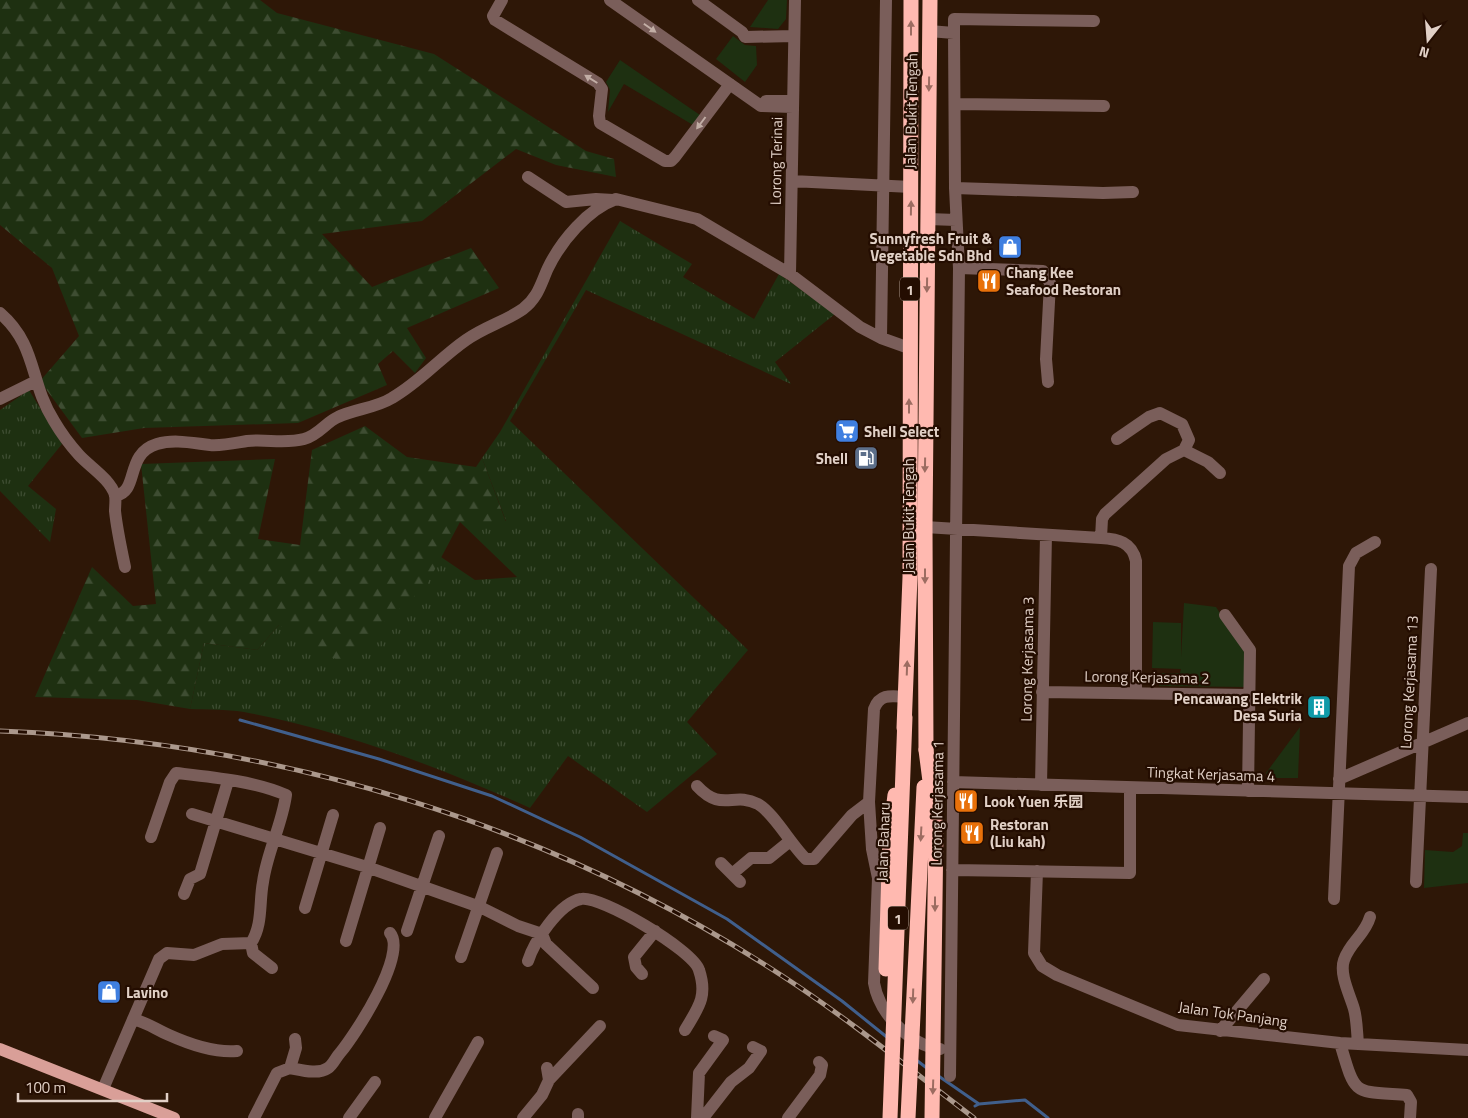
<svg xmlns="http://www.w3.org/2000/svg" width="1468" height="1118" font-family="'Titillium Web','Noto Sans SC',sans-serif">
	<defs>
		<pattern id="grass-tufts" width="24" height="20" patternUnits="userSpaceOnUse" patternTransform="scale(1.25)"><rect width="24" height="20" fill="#1e3011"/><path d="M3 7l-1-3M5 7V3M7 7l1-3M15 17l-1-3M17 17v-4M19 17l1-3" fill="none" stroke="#3e4d32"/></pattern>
		<pattern id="forest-firs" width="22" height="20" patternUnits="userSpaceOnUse" patternTransform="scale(1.25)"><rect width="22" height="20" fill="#1e3011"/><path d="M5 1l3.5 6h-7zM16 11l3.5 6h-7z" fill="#3e4d32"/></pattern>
	</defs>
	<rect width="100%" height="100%" fill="#2e1707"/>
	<path fill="url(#grass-tufts)" d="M 620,221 L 692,264 L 683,277 L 754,319 L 779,274 L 835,314 L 775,362 L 791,384 L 586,290 L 510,421 L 748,650 L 687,722 L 717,754 L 647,812 L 568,756 L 530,808 C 439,767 342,730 244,712 C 226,709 207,710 190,709 L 204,643 L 257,650 L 279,625 L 425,586 L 441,557 L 475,580 L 517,577 L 460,522 L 506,521 L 482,458 L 500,432 Z
		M 29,390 L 62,444 L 28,486 L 56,509 L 50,542 L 0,491 L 0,410 Z"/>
	<path fill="url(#forest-firs)" d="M 0,0 L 260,0 L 277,13 L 434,54 L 586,151 L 614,159 L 616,177 L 556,165 L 516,149 L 422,221 L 322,234 L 372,287 L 471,248 L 499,288 L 407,328 L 426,358 L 415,373 L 393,351 L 378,364 L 387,385 L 298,423 L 144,428 L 82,438 L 40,381 L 79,336 L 52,268 L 0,225 Z
		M 365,426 L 407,457 L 476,467 L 482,458 L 506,522 L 460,522 L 426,586 L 339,661 L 279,625 L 257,650 L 204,643 L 190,709 L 137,700 L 35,697 L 92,567 L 133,606 L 156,604 L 141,464 L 275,459 L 258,539 L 300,545 L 312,450 Z"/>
	<path fill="#1e3011" d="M 768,0 L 787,0 L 786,19 L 778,29 L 750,27 Z
		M 733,36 L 745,45 L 756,46 L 757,65 L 745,82 L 716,59 Z
		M 620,60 L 700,115 L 693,125 L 624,84 L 608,112 L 610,90 L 606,82 Z
		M 1184,603 L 1216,607 L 1246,652 L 1245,687 L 1159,686 L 1159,673 L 1180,673 L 1181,669 L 1152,668 L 1153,622 L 1181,623 L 1181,657 Z
		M 1300,727 L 1298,778 L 1270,778 L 1266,773 Z
		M 1463,833 L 1468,833 L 1468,883 L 1424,888 L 1425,850 L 1453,852 L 1462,846 Z"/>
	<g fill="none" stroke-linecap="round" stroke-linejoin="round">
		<path stroke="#405f8c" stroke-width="3" d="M 240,720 L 379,759 L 492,796 L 580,837 L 727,919 L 842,1001 L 888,1038
			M 915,1059 L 928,1069
			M 937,1075 L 979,1104
			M 975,1106 L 979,1104 L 1025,1100 L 1048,1118"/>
		<path stroke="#7a5e5a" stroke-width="12" d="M 502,0 L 493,16 L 495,20 L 598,83 L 602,89 L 599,116 L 600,123 L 665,161 L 671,161 L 675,157 L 730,84
			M 610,0 L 761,106
			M 698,0 L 742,32 L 745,37 L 794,36
			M 929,31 L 954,33 L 955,188 L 959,268 L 950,1076
			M 954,33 L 954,19 L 1094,21
			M 955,104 L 1104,106
			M 793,107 L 761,106 L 766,101 L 793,101
			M 528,177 L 566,202 L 596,199 L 613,200
			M 792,181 L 911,187
			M 955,188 L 1103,193 L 1133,192
			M 928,219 L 956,220
			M 959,268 L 1043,271 L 1050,283 L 1046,359 L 1048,382
			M 790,274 L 795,0
			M 0,313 C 38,346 29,382 54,421 C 61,433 70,445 79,455 C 90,467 110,479 115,495 C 116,500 115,506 115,511 C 117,530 121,548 125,567
			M 881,338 L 886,0
			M 0,399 L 36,381
			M 1184,450 L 1208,462 L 1220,473
			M 115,496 C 140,492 124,454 157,444 C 174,439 192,443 210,445 C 222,446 235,443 247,441 C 266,439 286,444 304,439 C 319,435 326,422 338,417 C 355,409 376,408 392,398 C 420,382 440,358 466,340 C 484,327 506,321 523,309 C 538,298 541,283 548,268 C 561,241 588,209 616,199 L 697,219 L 790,274 L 860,327 L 881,338 L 909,348
			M 925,527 L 1101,538 C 1118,539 1132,542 1136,561 L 1136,693
			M 1101,538 L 1102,519 L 1105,514 L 1166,459 L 1184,450 L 1189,440 L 1182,424 L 1160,413 L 1149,417 L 1117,439
			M 1225,615 L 1250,650 L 1248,791
			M 1042,692 L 1251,695
			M 906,697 C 892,696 880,693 874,709 L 869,802 L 872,849 L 878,878 L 874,983 C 879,1013 909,1045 940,1049
			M 1339,779 L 1468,723
			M 953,782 L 1468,797
			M 1041,785 L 1046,535
			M 697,786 C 722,813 733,791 758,804 C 773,812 792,846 806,859 L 814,859 L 852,815 L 869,802
			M 192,814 L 367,867 L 480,907 L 518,926 L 542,934
			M 151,837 L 170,782 L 176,773 C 211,777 254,781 286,795 C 282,825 267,852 263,882 C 259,902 263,925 251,943 L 253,953 L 272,968
			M 721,863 L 740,882
			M 952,870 L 1130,873 L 1130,788
			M 1037,871 L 1034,953 L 1042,966 L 1057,975 L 1178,1025 L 1340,1043 L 1468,1050
			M 732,874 L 751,858 L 769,858 L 790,841
			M 1416,882 L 1431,569
			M 184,894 L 190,879 L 200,874 L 228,781
			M 1334,899 L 1349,566 L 1356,553 L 1375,542
			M 305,908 L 333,815
			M 407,931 L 439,836
			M 542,934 L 546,944 L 593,988
			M 346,941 L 380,828
			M 461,957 L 497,853
			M 528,961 C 534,942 559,903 581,899 C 600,895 693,950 699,970 C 708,997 698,1008 685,1030
			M 642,974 L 636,967 L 634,957 L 655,931
			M 133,1019 C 148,1023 155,1029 169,1035 C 189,1044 215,1053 237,1051
			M 1220,1031 L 1264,979
			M 1340,1043 C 1356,1097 1352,1091 1407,1095 L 1411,1102 L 1410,1118
			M 1358,1044 C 1357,1033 1357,1020 1354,1009 C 1350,995 1339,974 1344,960 C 1350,942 1365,935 1370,917
			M 290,1068 C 301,1070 318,1075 328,1068 C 333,1065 336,1057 340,1053 C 355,1035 408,954 390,933
			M 549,1080 L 600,1026
			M 103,1089 L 159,959 L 167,953 L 194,955 L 222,944 L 251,943
			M 578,1114 L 578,1118
			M 254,1118 L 277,1073 L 290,1068 L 296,1048 L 295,1039
			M 349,1118 L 375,1082
			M 435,1118 L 478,1042
			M 523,1118 L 542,1095 L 549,1080 L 547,1068
			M 697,1118 L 699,1073 L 723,1040 L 714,1036
			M 703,1118 L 731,1082 L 749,1068 L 761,1051 L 753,1047
			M 788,1118 L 820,1075 L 822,1065 L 819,1062"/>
		<path stroke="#d99f98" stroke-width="12" d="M 0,1049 L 174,1118"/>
		<path stroke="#ffb9b0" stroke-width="15" d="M 904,728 L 910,577 L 911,0
			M 926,750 L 925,527 L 930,0"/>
		<defs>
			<path id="rail" d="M 0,731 C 278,741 551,824 784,977 C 850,1020 911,1070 974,1118"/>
		</defs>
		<use href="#rail" stroke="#ab988c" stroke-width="5"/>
		<use href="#rail" stroke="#240d01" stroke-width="3" stroke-dasharray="9" stroke-linecap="butt"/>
		<path stroke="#ffb9b0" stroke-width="15" d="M 926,750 L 936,828 L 932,1118
			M 886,969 L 890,836 L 895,795
			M 890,1118 L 905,717
			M 908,1118 L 924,787"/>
	</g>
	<defs><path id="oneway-solid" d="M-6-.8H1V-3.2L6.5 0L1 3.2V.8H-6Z" transform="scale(1.25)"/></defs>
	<g fill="#c2aea6">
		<use href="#oneway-solid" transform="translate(650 28) rotate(35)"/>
		<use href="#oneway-solid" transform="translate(591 79) rotate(-148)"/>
		<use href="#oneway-solid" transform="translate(701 123) rotate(127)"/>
	</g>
	<g fill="#9c6c61">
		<use href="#oneway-solid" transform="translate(911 28) rotate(-90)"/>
		<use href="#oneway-solid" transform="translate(929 84) rotate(91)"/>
		<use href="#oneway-solid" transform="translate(911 208) rotate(-89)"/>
		<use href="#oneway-solid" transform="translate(927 285) rotate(91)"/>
		<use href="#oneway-solid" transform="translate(909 406) rotate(-90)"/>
		<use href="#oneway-solid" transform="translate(925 465) rotate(91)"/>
		<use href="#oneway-solid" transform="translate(925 576) rotate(90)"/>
		<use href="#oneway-solid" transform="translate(907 668) rotate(-88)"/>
		<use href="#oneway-solid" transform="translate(921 834) rotate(93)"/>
		<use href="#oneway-solid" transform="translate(935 904) rotate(90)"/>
		<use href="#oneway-solid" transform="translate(913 996) rotate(92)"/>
		<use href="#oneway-solid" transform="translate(933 1087) rotate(92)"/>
	</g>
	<defs>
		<symbol id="shop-square" viewBox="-11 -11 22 22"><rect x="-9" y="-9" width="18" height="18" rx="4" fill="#3f7fe0" stroke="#240d01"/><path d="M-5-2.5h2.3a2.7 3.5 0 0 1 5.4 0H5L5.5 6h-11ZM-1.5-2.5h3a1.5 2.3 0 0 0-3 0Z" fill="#fff"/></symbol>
		<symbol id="restaurant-square" viewBox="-11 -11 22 22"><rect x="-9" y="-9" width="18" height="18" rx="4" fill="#e8710a" stroke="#240d01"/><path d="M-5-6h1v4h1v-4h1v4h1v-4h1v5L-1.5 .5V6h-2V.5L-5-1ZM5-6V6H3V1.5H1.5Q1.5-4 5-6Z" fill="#fff"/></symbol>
		<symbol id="supermarket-square" viewBox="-11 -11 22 22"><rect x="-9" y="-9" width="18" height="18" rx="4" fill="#3f7fe0" stroke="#240d01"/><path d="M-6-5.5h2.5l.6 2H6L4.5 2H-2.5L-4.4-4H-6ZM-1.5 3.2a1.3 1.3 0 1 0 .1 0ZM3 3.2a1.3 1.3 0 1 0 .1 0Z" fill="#fff"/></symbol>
		<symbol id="fuel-square" viewBox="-11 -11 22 22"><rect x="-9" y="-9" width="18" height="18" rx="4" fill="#5c6f8a" stroke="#240d01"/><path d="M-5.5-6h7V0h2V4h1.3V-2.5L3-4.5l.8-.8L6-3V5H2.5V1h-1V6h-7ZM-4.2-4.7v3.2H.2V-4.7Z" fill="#fff"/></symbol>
		<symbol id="building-square" viewBox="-11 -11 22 22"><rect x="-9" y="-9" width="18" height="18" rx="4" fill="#0f9aa8" stroke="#240d01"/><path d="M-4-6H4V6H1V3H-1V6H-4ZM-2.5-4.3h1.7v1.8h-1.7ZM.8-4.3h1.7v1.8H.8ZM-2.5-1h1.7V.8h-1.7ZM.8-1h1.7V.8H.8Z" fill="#fff"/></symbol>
	</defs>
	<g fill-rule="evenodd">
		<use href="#shop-square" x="996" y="233" width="28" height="28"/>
		<use href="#restaurant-square" x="975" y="267" width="28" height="28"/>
		<use href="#supermarket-square" x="833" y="417" width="28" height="28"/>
		<use href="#fuel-square" x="852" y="444" width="28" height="28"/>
		<use href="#building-square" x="1305" y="693" width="28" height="28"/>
		<use href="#restaurant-square" x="952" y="787" width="28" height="28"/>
		<use href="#restaurant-square" x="958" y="819" width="28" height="28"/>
		<use href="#shop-square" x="95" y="978" width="28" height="28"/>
	</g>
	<g text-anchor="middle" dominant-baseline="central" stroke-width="4.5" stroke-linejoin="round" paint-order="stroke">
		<g fill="#240d01" stroke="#a8968b" stroke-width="1">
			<rect x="900" y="277.5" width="20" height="23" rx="4"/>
			<rect x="888" y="906.5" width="20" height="23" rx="4"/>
		</g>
		<g font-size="14" font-weight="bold" fill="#e1d0c6">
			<text x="910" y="289">1</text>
			<text x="898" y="918">1</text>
		</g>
		<g font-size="15" fill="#e1d0c6" stroke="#240d01">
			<text transform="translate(911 111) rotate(-89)">Jalan Bukit Tengah</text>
			<text transform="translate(776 161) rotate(-89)">Lorong Terinai</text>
			<text transform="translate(908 516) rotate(-90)">Jalan Bukit Tengah</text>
			<text transform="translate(1027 659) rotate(-89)">Lorong Kerjasama 3</text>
			<text transform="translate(1147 677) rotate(1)">Lorong Kerjasama 2</text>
			<text transform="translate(1409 682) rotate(-87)">Lorong Kerjasama 13</text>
			<text transform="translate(1211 774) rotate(2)">Tingkat Kerjasama 4</text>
			<text transform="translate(937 803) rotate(-89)">Lorong Kerjasama 1</text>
			<text transform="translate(883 842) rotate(-88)">Jalan Baharu</text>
			<text transform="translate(1233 1014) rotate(8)">Jalan Tok Panjang</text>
		</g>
		<g font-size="15" font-weight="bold" fill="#e1d0c6" stroke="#240d01" text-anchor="start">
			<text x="992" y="238" text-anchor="end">Sunnyfresh Fruit &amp;<tspan x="992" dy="17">Vegetable Sdn Bhd</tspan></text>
			<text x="1006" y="272">Chang Kee<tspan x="1006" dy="17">Seafood Restoran</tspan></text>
			<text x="864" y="431">Shell Select</text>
			<text x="848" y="458" text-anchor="end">Shell</text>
			<text x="1302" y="698" text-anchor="end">Pencawang Elektrik<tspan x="1302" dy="17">Desa Suria</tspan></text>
			<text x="984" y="801">Look Yuen 乐园</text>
			<text x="990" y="824">Restoran<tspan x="990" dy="17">(Liu kah)</tspan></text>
			<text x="126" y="992">Lavino</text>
		</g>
	</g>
	<g transform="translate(1428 40) rotate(197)" stroke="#240d01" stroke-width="4" paint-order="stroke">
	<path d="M0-4L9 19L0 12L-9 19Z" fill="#e1d0c6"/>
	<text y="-8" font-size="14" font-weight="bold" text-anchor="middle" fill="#e1d0c6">N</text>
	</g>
	<path d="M18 1093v8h149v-8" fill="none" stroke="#e1d0c6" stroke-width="2.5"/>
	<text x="25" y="1093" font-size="15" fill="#e1d0c6" stroke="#240d01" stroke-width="4" paint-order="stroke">100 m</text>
</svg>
